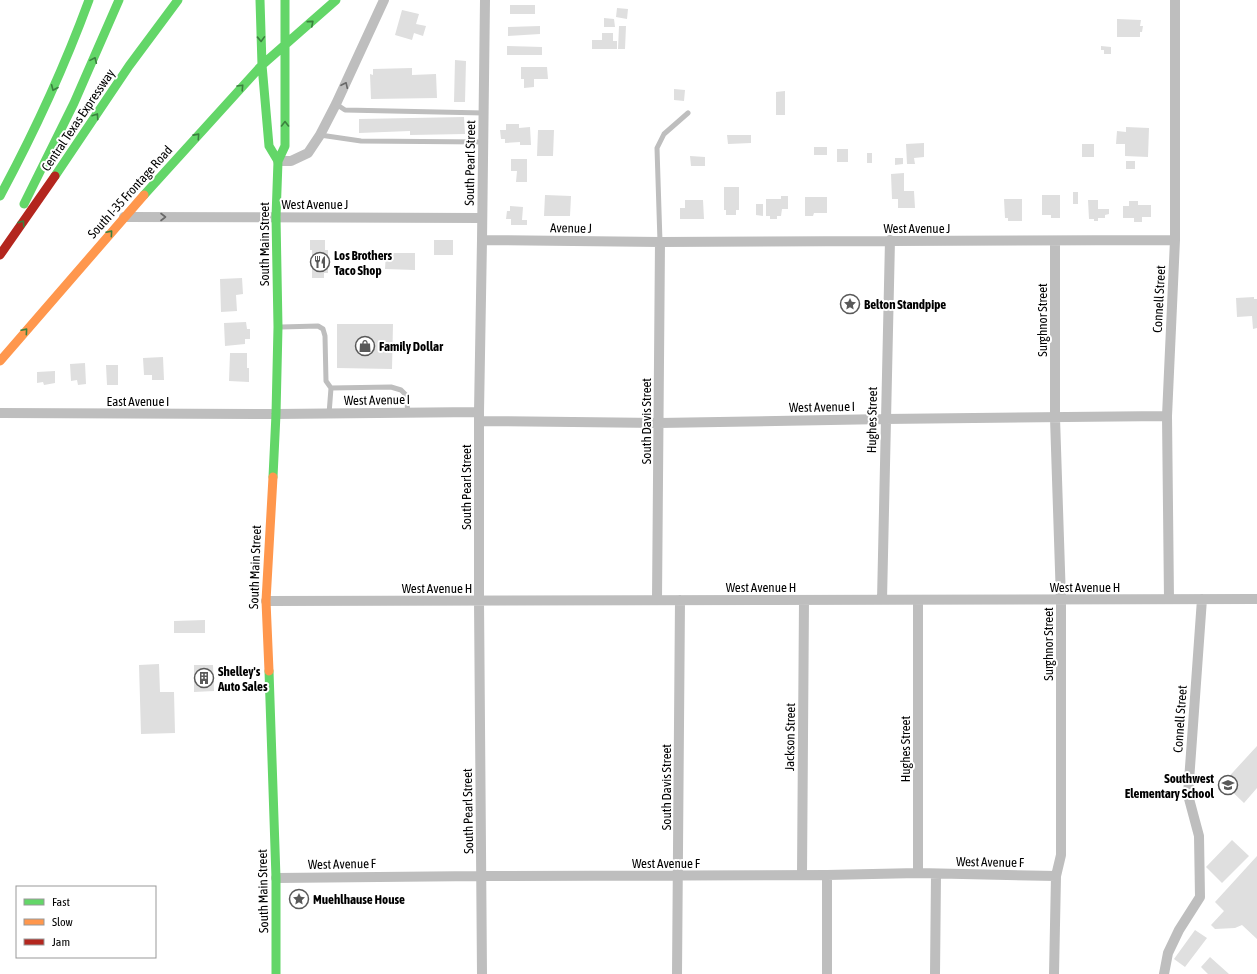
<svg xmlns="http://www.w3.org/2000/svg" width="1257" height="974" font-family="'Asap Condensed',sans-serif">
	<rect width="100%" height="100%" fill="#fff"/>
	<path fill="#dfdfdf" d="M 510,5 L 535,5 L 535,14 L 510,14 Z
		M 617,8 L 628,9 L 627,19 L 616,17 Z
		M 402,10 L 419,14 L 416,24 L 426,26 L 423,36 L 414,33 L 412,40 L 395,35 Z
		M 604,18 L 614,19 L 615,27 L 604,27 Z
		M 1117,19 L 1141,20 L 1140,26 L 1143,26 L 1142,32 L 1140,32 L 1140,37 L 1117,37 Z
		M 540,26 L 540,34 L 508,36 L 508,27 Z
		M 619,26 L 626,26 L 625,49 L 618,49 Z
		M 602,33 L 613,33 L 613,41 L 617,41 L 617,49 L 592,49 L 592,40 L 602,40 Z
		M 507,46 L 542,47 L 542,55 L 507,55 Z
		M 1101,46 L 1111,47 L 1111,54 L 1104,54 L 1104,50 L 1101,50 Z
		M 455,60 L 466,61 L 465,102 L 454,102 Z
		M 521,67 L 547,67 L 548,79 L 534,79 L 534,87 L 524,88 L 524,79 L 521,79 Z
		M 412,68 L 412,75 L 436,74 L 437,98 L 371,99 L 370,74 L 373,75 L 373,69 Z
		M 674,89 L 685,90 L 684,101 L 674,100 Z
		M 785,91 L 785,115 L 776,115 L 776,92 Z
		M 464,117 L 465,134 L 410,135 L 410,131 L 359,133 L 359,119 Z
		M 506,124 L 519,124 L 519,128 L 530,127 L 531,145 L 520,145 L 520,142 L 505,143 L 505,139 L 501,139 L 500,130 L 506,130 Z
		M 1126,127 L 1149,128 L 1148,157 L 1125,156 L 1125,144 L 1116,144 L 1117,131 L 1126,132 Z
		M 538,130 L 554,130 L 553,156 L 537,156 Z
		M 727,135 L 751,135 L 751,143 L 728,144 Z
		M 924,143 L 924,157 L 914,158 L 915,164 L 907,164 L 906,144 Z
		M 1082,144 L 1094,144 L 1094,157 L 1082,157 Z
		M 814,147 L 827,147 L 827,155 L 814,155 Z
		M 837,149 L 848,149 L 848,162 L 837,162 Z
		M 867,153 L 872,153 L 872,163 L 867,163 Z
		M 690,156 L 705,157 L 705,166 L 691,166 Z
		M 895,158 L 903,158 L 903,164 L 895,165 Z
		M 511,159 L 527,159 L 527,182 L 516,182 L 517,171 L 511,171 Z
		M 1126,161 L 1135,161 L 1135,169 L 1126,169 Z
		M 904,173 L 904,191 L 914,191 L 915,208 L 898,208 L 898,199 L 892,199 L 891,174 Z
		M 724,187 L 739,187 L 739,210 L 736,210 L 736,215 L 726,215 L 726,210 L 724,210 Z
		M 1073,192 L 1078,192 L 1078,204 L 1073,204 Z
		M 545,195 L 571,196 L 570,216 L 544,216 Z
		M 1042,195 L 1060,195 L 1060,218 L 1051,218 L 1051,215 L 1042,215 Z
		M 781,196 L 788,196 L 788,209 L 782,209 L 781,216 L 777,216 L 777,219 L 770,219 L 770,216 L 766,216 L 766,199 L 781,199 Z
		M 805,197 L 827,197 L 827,213 L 814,213 L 813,216 L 805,216 Z
		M 1004,199 L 1022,199 L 1022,221 L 1008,221 L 1008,218 L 1005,218 Z
		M 685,200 L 703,200 L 704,219 L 680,219 L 680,208 L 685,208 Z
		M 1088,200 L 1098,200 L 1098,209 L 1109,209 L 1109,214 L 1105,215 L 1105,218 L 1098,218 L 1098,221 L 1094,221 L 1094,219 L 1089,219 Z
		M 1129,201 L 1138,201 L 1138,205 L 1151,205 L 1151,217 L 1142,217 L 1142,222 L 1134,222 L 1134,218 L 1123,218 L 1123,206 L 1129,206 Z
		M 756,204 L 763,204 L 763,216 L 756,215 Z
		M 510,206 L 523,207 L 522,220 L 527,220 L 527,225 L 511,225 L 511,219 L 506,219 L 507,211 L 510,211 Z
		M 310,240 L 325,240 L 325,250 L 328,250 L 328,273 L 324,273 L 324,278 L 312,278 L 312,250 L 310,250 Z
		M 434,240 L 453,240 L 453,255 L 434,255 Z
		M 386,253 L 415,253 L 415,270 L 385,269 Z
		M 242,278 L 243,294 L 236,295 L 237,311 L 221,312 L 220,279 Z
		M 1254,297 L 1254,299 L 1257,299 L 1257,328 L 1253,329 L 1252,316 L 1237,317 L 1236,298 Z
		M 246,322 L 247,329 L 250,329 L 250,339 L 245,339 L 245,344 L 225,346 L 224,323 Z
		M 337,324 L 393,324 L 392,369 L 337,368 Z
		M 230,353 L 247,353 L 247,368 L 249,368 L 249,382 L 229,381 Z
		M 163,357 L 164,380 L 152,380 L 152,375 L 144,375 L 143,358 Z
		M 85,363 L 86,384 L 78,385 L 77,380 L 71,381 L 70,364 Z
		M 106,365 L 118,365 L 118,385 L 107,385 Z
		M 55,371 L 55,383 L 44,385 L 43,382 L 37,383 L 37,372 Z
		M 205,620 L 205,633 L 174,633 L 174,621 Z
		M 159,664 L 160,692 L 174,692 L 175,733 L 141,734 L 139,665 Z
		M 194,665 L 213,665 L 214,691 L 194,692 Z
		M 1257,746 L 1257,788 L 1244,803 L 1223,783 Z
		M 1232,840 L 1249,856 L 1222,883 L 1206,867 Z
		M 1257,856 L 1257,939 L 1242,925 L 1235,928 L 1215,929 L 1211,925 L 1224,911 L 1215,902 Z
		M 1195,930 L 1207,938 L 1185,967 L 1174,959 Z
		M 1210,957 L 1229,974 L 1208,974 L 1201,967 Z"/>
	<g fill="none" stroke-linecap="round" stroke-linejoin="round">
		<path stroke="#bebebe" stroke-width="5" d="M 336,104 L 345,110 L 484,113
			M 320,135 L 361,141 L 483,142
			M 660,242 L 657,148 L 664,134 L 688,113
			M 281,327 L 318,326 L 323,329 L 325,336 L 326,381 L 331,388 L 391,387 L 401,390 L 406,395 L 408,413
			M 329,414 L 331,388"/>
		<path stroke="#bebebe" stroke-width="10" d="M 278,161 L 291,161 L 308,153 L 320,135 L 336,104 L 384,0
			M 124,217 L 482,218
			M 482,240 L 660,242 L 1175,240
			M 0,413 L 276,414 L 479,412
			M 479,421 L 659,423 L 885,419 L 1167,416
			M 1169,599 L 1167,416 L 1175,240 L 1175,0
			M 657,600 L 660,242
			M 882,600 L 890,240
			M 918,600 L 918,873
			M 266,601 L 1257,599
			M 802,875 L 804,600
			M 276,878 L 481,876 L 827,875 L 918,873 L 1056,876
			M 482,974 L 479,601 L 479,412 L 482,240 L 485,0
			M 677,974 L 680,600
			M 827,974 L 827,875
			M 935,974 L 936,874
			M 1054,974 L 1056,876 L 1061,855 L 1061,600 L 1055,418 L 1055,241
			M 1164,974 L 1168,953 L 1179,930 L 1200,897 L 1199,836 L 1188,795 L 1202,599"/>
		<path stroke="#63d668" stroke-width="9" d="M 260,0 L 262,65 L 269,146 L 278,161
			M 55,176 L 129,66 L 178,0
			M 144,195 L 262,65 L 336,0
			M 0,196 C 34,133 64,68 89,0
			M 24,204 L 74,103 L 119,0
			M 273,477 L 276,414 L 278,327 L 276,217 L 278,161 L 285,146 L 285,0
			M 269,671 L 276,878 L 276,974"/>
		<path stroke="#ff974d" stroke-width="9" d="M 0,361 L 144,195
			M 269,671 L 266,601 L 273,477"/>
		<path stroke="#b3261e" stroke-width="9" d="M 0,255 L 55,176"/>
	</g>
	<defs><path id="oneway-chevron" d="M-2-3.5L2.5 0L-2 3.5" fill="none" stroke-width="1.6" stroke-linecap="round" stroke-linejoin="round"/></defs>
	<g stroke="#3b803e">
		<use href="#oneway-chevron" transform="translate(311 23) rotate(-41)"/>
		<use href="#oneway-chevron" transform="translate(261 39) rotate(88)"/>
		<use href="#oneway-chevron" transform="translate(94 60) rotate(-66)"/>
		<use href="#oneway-chevron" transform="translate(241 87) rotate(-47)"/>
		<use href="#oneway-chevron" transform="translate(54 88) rotate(113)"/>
		<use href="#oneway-chevron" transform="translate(96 116) rotate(-56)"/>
		<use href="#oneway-chevron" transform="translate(285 124) rotate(-90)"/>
		<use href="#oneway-chevron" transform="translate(197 136) rotate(-48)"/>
		<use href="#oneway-chevron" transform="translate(22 223) rotate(-55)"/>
		<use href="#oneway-chevron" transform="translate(110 233) rotate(-49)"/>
		<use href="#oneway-chevron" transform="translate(25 331) rotate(-49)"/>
	</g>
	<g stroke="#686868">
		<use href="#oneway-chevron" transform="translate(345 85) rotate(-65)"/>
		<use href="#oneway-chevron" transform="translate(163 217)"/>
	</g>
	<defs>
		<symbol id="restaurant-ring" viewBox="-11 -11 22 22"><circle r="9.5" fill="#fff" stroke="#595959" stroke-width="1.5"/><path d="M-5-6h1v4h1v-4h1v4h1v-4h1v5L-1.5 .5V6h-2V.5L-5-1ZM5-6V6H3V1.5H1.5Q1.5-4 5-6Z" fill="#595959"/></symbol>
		<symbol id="sight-ring" viewBox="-11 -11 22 22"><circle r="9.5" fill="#fff" stroke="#595959" stroke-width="1.5"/><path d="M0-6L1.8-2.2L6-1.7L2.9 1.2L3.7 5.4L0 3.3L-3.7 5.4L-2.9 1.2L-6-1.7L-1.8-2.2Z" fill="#595959"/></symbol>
		<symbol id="shop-ring" viewBox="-11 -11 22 22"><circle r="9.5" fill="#fff" stroke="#595959" stroke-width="1.5"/><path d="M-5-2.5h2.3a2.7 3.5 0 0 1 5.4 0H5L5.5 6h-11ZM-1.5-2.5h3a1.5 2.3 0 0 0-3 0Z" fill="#595959"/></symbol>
		<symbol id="building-ring" viewBox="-11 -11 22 22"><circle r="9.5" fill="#fff" stroke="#595959" stroke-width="1.5"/><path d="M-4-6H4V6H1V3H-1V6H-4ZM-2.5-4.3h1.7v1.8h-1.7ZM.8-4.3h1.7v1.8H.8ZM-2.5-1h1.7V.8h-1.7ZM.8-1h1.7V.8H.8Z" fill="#595959"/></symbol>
		<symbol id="school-ring" viewBox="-11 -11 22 22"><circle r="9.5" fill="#fff" stroke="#595959" stroke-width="1.5"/><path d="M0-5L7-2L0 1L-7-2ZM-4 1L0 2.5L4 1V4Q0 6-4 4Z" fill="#595959"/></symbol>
	</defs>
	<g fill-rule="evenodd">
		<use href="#restaurant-ring" x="309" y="251" width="22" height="22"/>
		<use href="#sight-ring" x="839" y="293" width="22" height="22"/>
		<use href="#shop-ring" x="354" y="335" width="22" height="22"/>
		<use href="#building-ring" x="193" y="667" width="22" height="22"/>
		<use href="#school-ring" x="1217" y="774" width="22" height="22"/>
		<use href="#sight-ring" x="288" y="888" width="22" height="22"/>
	</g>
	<g text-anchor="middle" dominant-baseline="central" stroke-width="4" stroke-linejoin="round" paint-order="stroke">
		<g font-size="13" fill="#000" stroke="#fff">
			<text transform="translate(78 120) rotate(-56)">Central Texas Expressway</text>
			<text transform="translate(470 163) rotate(-89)">South Pearl Street</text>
			<text transform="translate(130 192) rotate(-48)">South I-35 Frontage Road</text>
			<text x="315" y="204">West Avenue J</text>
			<text transform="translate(571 228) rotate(1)">Avenue J</text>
			<text x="917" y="228">West Avenue J</text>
			<text transform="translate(264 244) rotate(-90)">South Main Street</text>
			<text transform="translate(1159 299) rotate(-87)">Connell Street</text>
			<text transform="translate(1042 320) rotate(-90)">Surghnor Street</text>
			<text transform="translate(377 400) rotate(-1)">West Avenue I</text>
			<text x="138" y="401">East Avenue I</text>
			<text transform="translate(822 407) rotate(-1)">West Avenue I</text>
			<text transform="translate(872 420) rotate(-89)">Hughes Street</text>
			<text transform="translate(646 421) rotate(-90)">South Davis Street</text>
			<text transform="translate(466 487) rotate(-90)">South Pearl Street</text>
			<text transform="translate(255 567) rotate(-88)">South Main Street</text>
			<text x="761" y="587">West Avenue H</text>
			<text x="1085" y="587">West Avenue H</text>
			<text x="437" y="588">West Avenue H</text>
			<text transform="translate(1048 644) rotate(-90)">Surghnor Street</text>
			<text transform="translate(1180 719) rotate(-86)">Connell Street</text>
			<text transform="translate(790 737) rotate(-89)">Jackson Street</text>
			<text transform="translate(905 749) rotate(-90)">Hughes Street</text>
			<text transform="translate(666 787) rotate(-90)">South Davis Street</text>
			<text transform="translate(468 811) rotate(-91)">South Pearl Street</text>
			<text transform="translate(990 862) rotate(1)">West Avenue F</text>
			<text x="666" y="863">West Avenue F</text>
			<text transform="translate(342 864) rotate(-1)">West Avenue F</text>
			<text transform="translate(263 891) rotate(-91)">South Main Street</text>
		</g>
		<g font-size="13" font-weight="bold" fill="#000" stroke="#fff" text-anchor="start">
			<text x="334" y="255">Los Brothers<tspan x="334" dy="15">Taco Shop</tspan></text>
			<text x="864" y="304">Belton Standpipe</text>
			<text x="379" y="346">Family Dollar</text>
			<text x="218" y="671">Shelley's<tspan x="218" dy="15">Auto Sales</tspan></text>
			<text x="1214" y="778" text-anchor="end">Southwest<tspan x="1214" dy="15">Elementary School</tspan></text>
			<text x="313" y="899">Muehlhause House</text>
		</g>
	</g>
	<rect x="16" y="886" width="140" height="72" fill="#ffffff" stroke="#999999"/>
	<rect x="24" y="899" width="20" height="6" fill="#63d668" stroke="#999999"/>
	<text x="52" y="906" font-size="12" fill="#000000">Fast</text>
	<rect x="24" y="919" width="20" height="6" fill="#ff974d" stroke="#999999"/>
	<text x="52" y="926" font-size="12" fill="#000000">Slow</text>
	<rect x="24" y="939" width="20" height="6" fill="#b3261e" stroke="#999999"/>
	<text x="52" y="946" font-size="12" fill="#000000">Jam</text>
</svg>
